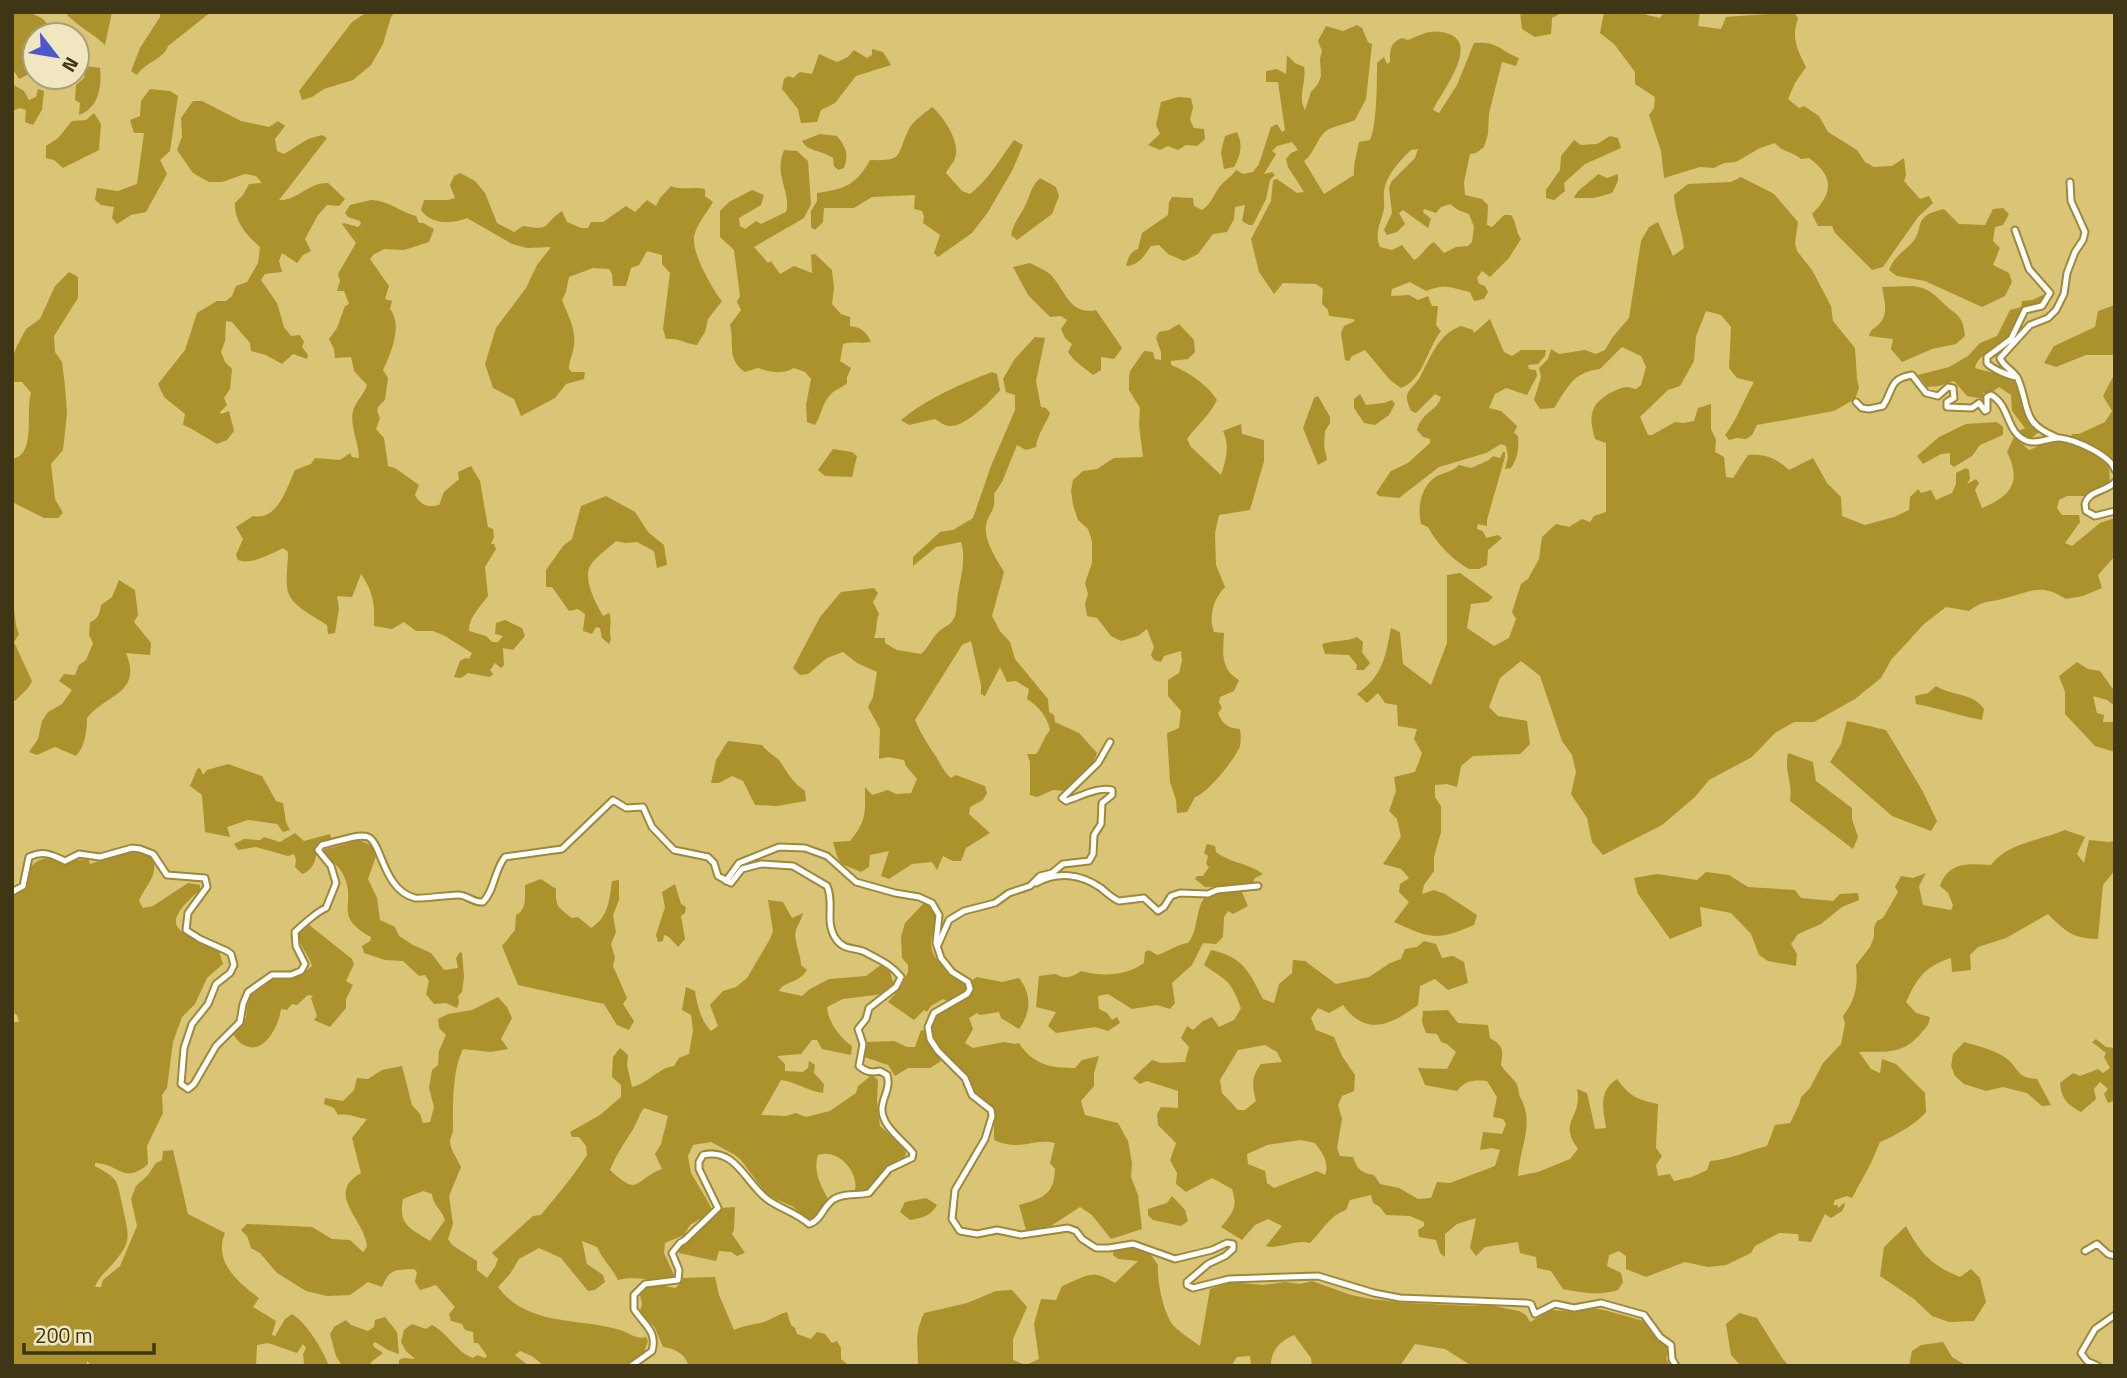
<svg xmlns="http://www.w3.org/2000/svg" width="2127" height="1378" font-family="'Titillium Web',sans-serif">
	<rect width="100%" height="100%" fill="#dac475"/>
	<path fill="#ab922c" fill-rule="evenodd" d="M 12,12 C 29,12 49,14 50,35 L 35,35 L 35,77 L 29,74 L 19,79 L 12,68 Z
		M 65,12 L 112,12 L 105,45 C 93,33 75,25 65,12 Z
		M 160,12 L 211,12 L 168,46 C 163,60 145,62 137,75 L 131,71 L 140,48 L 160,17 Z
		M 367,12 L 395,12 L 391,17 L 383,44 L 371,65 L 353,80 L 324,89 L 312,97 L 302,100 L 299,91 L 352,22 Z
		M 1520,12 L 1560,12 L 1561,13 L 1552,18 L 1551,34 L 1535,37 L 1522,29 Z
		M 1604,12 L 1645,12 L 1647,15 L 1660,18 L 1664,12 L 1700,12 L 1698,26 L 1721,29 L 1726,17 L 1794,12 L 1798,18 C 1791,38 1797,49 1806,67 L 1795,83 L 1788,99 L 1799,108 L 1804,106 L 1819,116 L 1828,132 L 1857,150 L 1865,162 L 1874,167 L 1892,166 L 1904,158 L 1906,175 L 1904,181 L 1920,199 L 1929,196 L 1933,203 L 1918,217 L 1883,267 L 1872,270 L 1835,233 L 1832,226 L 1818,226 L 1812,214 C 1833,193 1835,177 1809,158 L 1801,159 C 1792,151 1782,152 1775,143 L 1760,148 L 1736,162 L 1724,163 L 1714,168 L 1700,167 L 1664,178 L 1661,151 L 1649,115 L 1654,108 L 1655,97 L 1635,84 L 1635,72 L 1614,44 L 1600,33 Z
		M 1357,25 L 1362,28 L 1368,42 L 1372,44 L 1366,99 L 1355,120 C 1346,124 1333,126 1326,131 C 1316,139 1315,153 1304,161 L 1324,194 L 1354,175 C 1353,164 1357,154 1359,142 L 1370,140 C 1377,125 1377,82 1377,63 L 1384,57 L 1387,64 L 1390,62 C 1390,49 1390,43 1402,38 L 1408,40 C 1423,34 1431,28 1449,34 C 1480,45 1440,94 1433,110 L 1439,113 L 1457,85 L 1474,43 C 1499,41 1500,51 1519,58 L 1516,66 L 1502,62 L 1489,113 L 1488,134 L 1484,147 L 1476,153 L 1470,154 L 1464,182 L 1465,195 L 1482,199 L 1488,205 L 1487,225 L 1492,227 L 1504,215 L 1511,215 C 1517,223 1515,231 1521,239 L 1509,258 L 1490,277 L 1482,271 L 1477,278 L 1479,284 L 1485,286 L 1488,292 L 1484,299 L 1474,301 L 1470,292 C 1451,288 1446,283 1426,291 L 1410,282 L 1392,289 L 1391,296 L 1409,295 L 1418,300 L 1428,296 L 1432,306 L 1438,306 L 1436,325 L 1441,331 C 1427,349 1423,380 1401,388 L 1390,380 L 1365,350 L 1352,356 L 1349,361 L 1345,360 L 1341,333 L 1344,326 L 1355,321 L 1353,319 L 1329,316 L 1328,310 L 1322,304 L 1323,289 L 1316,284 L 1283,283 L 1274,294 L 1259,272 L 1251,239 L 1271,201 L 1273,180 L 1277,179 L 1297,193 L 1304,192 L 1288,167 L 1286,159 L 1291,153 L 1298,150 L 1292,142 L 1277,146 L 1272,151 L 1276,154 L 1264,174 L 1272,172 L 1275,175 L 1270,180 L 1266,199 L 1253,225 L 1249,225 L 1242,221 L 1245,205 L 1235,207 L 1234,219 L 1227,232 L 1213,234 L 1198,254 L 1184,261 L 1168,254 L 1159,245 L 1151,246 C 1144,256 1138,266 1126,266 C 1128,258 1130,252 1138,249 L 1142,233 L 1168,215 L 1169,202 L 1172,197 L 1193,198 L 1194,206 L 1202,210 C 1214,202 1214,191 1223,183 C 1228,178 1232,176 1236,170 L 1243,174 L 1253,172 L 1259,164 L 1271,127 L 1277,124 L 1282,132 L 1285,130 L 1278,82 L 1266,82 L 1266,71 L 1277,69 L 1286,74 L 1287,55 L 1295,63 L 1304,67 C 1307,82 1297,96 1305,110 L 1311,92 L 1318,84 L 1321,76 L 1320,59 L 1322,51 L 1318,41 L 1326,26 L 1343,31 ZM 1418,149 L 1415,158 L 1391,182 L 1389,188 L 1392,213 L 1384,230 L 1387,235 L 1397,232 L 1405,224 L 1399,213 L 1403,210 L 1428,228 L 1431,219 L 1423,212 L 1424,209 L 1436,213 L 1441,207 L 1450,204 L 1458,210 L 1469,214 L 1474,227 L 1472,242 L 1468,246 L 1456,247 L 1444,253 L 1434,242 C 1426,246 1423,255 1414,260 L 1402,245 L 1392,250 L 1380,247 C 1374,234 1381,222 1384,209 C 1385,203 1383,198 1384,192 C 1385,177 1400,160 1411,150 Z
		M 872,49 L 883,52 L 891,65 L 856,76 L 835,103 L 821,110 L 817,122 L 801,123 L 798,109 L 782,89 L 784,79 L 788,76 L 793,78 L 800,72 L 812,74 L 819,54 L 837,62 L 848,57 L 854,50 L 867,58 L 872,55 Z
		M 86,66 L 100,68 C 102,86 99,108 79,115 L 80,103 L 75,100 L 76,85 L 84,78 Z
		M 14,85 L 24,91 L 29,100 L 36,97 L 38,89 L 44,91 L 42,110 L 33,125 L 25,122 L 26,110 L 20,108 L 12,111 L 12,87 Z
		M 150,89 L 170,91 L 178,96 L 170,151 L 160,160 L 167,174 L 146,212 L 131,215 L 117,224 L 112,218 L 114,207 L 101,205 L 95,200 L 97,188 L 118,191 L 137,184 L 144,133 L 134,133 L 130,120 L 140,116 L 141,101 Z
		M 1178,97 L 1191,98 L 1193,107 L 1190,120 L 1194,128 L 1204,129 L 1205,139 L 1197,146 L 1186,145 L 1178,150 L 1168,146 L 1160,150 L 1148,145 L 1160,134 L 1156,125 L 1161,102 Z
		M 193,101 L 202,101 L 241,121 L 269,127 L 278,121 L 285,126 L 275,139 L 277,151 L 284,154 L 308,139 L 322,135 L 327,138 L 279,200 C 297,201 309,182 328,183 L 345,199 L 339,206 L 327,205 L 318,215 L 305,239 L 311,251 L 303,255 L 297,263 L 282,253 L 279,261 L 282,272 L 265,274 L 261,280 L 277,303 L 284,327 L 291,336 L 300,335 L 304,342 L 302,347 L 308,355 L 307,359 L 293,354 L 282,364 L 266,355 L 251,351 L 250,343 L 232,322 L 226,321 L 225,341 L 221,352 L 225,362 L 232,369 L 230,389 L 224,398 L 227,405 L 220,412 L 221,414 L 229,411 L 234,431 L 227,440 L 217,444 L 190,428 L 183,425 L 185,414 L 164,397 L 158,384 L 185,350 L 197,313 L 217,301 L 226,301 L 232,296 L 236,286 L 247,282 L 258,263 L 260,247 C 247,236 234,221 235,203 L 243,195 L 249,184 L 262,183 L 256,176 L 245,174 L 222,182 L 209,182 L 193,173 L 177,150 L 182,137 L 181,118 Z
		M 932,107 C 943,116 961,142 955,158 C 953,164 948,168 946,173 L 962,191 L 970,194 C 990,178 999,160 1014,140 L 1023,145 L 1013,169 L 988,212 L 972,233 L 938,257 L 934,253 L 940,235 L 923,223 L 924,216 L 922,211 L 914,209 L 915,195 L 872,197 L 854,208 L 824,208 L 823,222 L 815,230 L 811,227 L 811,211 L 817,201 L 817,193 C 845,189 856,185 870,160 C 903,161 896,157 908,131 C 912,121 924,114 932,107 Z
		M 94,113 L 101,124 L 99,150 L 63,168 L 54,160 L 46,158 L 46,146 L 58,138 L 72,121 L 86,120 Z
		M 1237,132 C 1243,145 1241,154 1234,167 L 1224,169 L 1221,152 L 1225,136 Z
		M 820,134 L 837,136 C 846,147 849,154 844,168 L 838,170 L 834,166 L 833,158 C 822,150 808,152 802,141 Z
		M 1610,136 L 1618,138 L 1621,148 L 1585,164 L 1564,183 L 1565,191 L 1554,200 L 1546,198 L 1546,190 L 1560,170 L 1561,156 L 1574,140 L 1581,145 L 1597,144 Z
		M 784,150 L 797,151 L 808,161 L 811,204 L 804,218 L 754,247 L 768,263 L 771,261 L 780,274 L 794,266 L 812,273 L 811,255 L 815,254 L 832,270 L 834,288 L 832,304 L 841,314 L 850,317 L 850,326 C 862,328 866,331 871,342 C 861,344 853,341 843,344 L 840,361 L 851,368 L 847,377 L 847,383 C 842,388 836,389 832,393 C 822,402 822,414 815,425 L 807,422 L 806,405 L 811,379 L 805,372 L 794,368 C 781,375 771,372 758,368 L 745,372 C 726,359 735,344 730,325 L 741,310 L 737,302 L 740,296 L 734,250 L 720,237 L 720,211 L 729,202 L 752,190 L 764,195 L 761,205 L 739,218 L 740,226 L 745,229 L 756,221 L 761,224 L 786,212 C 792,193 773,176 784,150 Z
		M 460,173 L 475,181 L 485,193 L 497,223 L 514,232 L 523,226 C 553,231 541,225 562,211 L 567,222 L 581,228 L 588,228 L 591,222 L 603,222 L 626,206 L 635,212 L 647,200 L 656,206 L 660,198 L 671,186 C 683,191 693,186 705,189 L 705,196 L 713,202 C 707,213 693,228 694,241 C 694,256 712,289 722,301 L 708,319 L 705,332 L 697,345 C 687,344 676,337 666,339 L 663,329 L 670,273 L 662,264 L 662,255 L 647,251 L 639,265 L 631,268 L 626,286 L 613,286 L 612,274 L 609,269 L 593,268 L 569,277 L 566,292 L 562,300 C 568,316 576,328 574,346 C 573,354 569,360 569,369 L 572,372 L 585,372 L 584,379 L 566,384 L 555,398 L 521,416 L 514,399 L 493,388 L 485,364 L 496,328 L 526,288 L 537,265 L 551,247 L 527,248 L 512,244 L 467,218 C 453,224 431,225 421,210 L 424,200 L 448,200 L 455,198 L 450,185 L 454,176 Z
		M 1598,174 L 1607,178 L 1618,174 L 1618,181 L 1612,193 L 1594,198 L 1574,198 C 1577,189 1591,182 1598,174 Z
		M 1741,177 L 1774,194 L 1798,222 L 1795,243 L 1797,251 L 1812,270 L 1831,306 L 1833,321 L 1855,348 L 1857,379 L 1859,388 L 1855,399 L 1834,411 L 1757,425 L 1752,435 L 1746,439 L 1737,438 L 1729,440 L 1725,435 C 1737,420 1744,399 1754,382 L 1737,378 L 1729,368 L 1731,327 L 1721,315 L 1706,311 L 1696,336 L 1694,361 L 1680,386 L 1668,390 L 1640,417 L 1648,435 L 1652,435 L 1675,422 L 1683,423 L 1694,421 L 1698,408 L 1711,404 L 1711,429 L 1716,440 L 1715,452 L 1724,457 L 1726,477 L 1733,478 L 1748,455 C 1766,454 1776,458 1789,470 L 1813,458 L 1827,483 L 1841,497 L 1842,516 L 1865,525 L 1894,517 L 1909,510 L 1910,497 L 1918,489 L 1921,493 L 1931,490 L 1936,500 L 1952,493 L 1956,484 L 1956,473 L 1966,468 L 1969,470 L 1970,479 L 1967,484 L 1976,479 L 1979,483 L 1975,490 L 1982,508 C 2011,496 2022,482 2007,452 L 2014,437 L 2029,450 C 2035,448 2039,445 2045,443 C 2067,436 2093,452 2109,465 L 2110,485 L 2085,496 L 2067,496 L 2059,500 L 2057,508 L 2062,515 L 2079,515 L 2080,522 L 2065,543 L 2072,546 L 2100,523 L 2115,518 L 2115,556 L 2098,575 L 2102,588 L 2083,596 L 2066,599 C 2041,583 2032,591 2006,598 C 1989,603 1985,599 1969,611 L 1946,607 L 1924,624 L 1891,660 L 1881,678 L 1855,699 L 1814,722 L 1794,722 L 1775,733 L 1752,757 L 1709,780 L 1695,797 L 1662,825 L 1603,855 L 1592,842 L 1587,818 L 1571,794 L 1576,772 L 1572,755 L 1562,741 L 1540,676 L 1521,661 L 1500,678 L 1489,707 L 1498,716 L 1527,721 L 1530,744 L 1520,754 L 1473,756 L 1461,766 L 1457,787 L 1447,784 L 1435,785 L 1435,797 L 1441,806 L 1441,832 L 1434,857 L 1434,871 L 1424,885 L 1422,894 L 1434,890 L 1445,894 L 1477,915 L 1474,925 C 1436,941 1432,939 1394,922 L 1409,902 L 1399,892 L 1400,884 L 1409,878 L 1401,869 L 1383,864 L 1401,837 L 1397,819 L 1389,811 L 1396,791 L 1394,777 L 1415,772 L 1422,753 L 1414,739 L 1417,729 L 1398,726 L 1397,705 L 1385,703 L 1378,693 L 1367,703 L 1357,694 C 1383,675 1385,659 1391,628 L 1400,632 L 1403,664 L 1431,685 L 1447,643 L 1447,575 L 1460,573 L 1493,597 L 1488,602 L 1471,604 L 1467,628 L 1494,646 L 1509,638 L 1516,619 L 1512,612 L 1521,584 L 1528,579 L 1539,559 L 1542,537 L 1556,524 L 1569,527 L 1582,519 L 1590,522 L 1594,516 L 1606,512 L 1606,443 L 1595,439 C 1588,415 1590,403 1614,391 C 1623,387 1626,386 1636,389 L 1641,385 L 1646,367 L 1641,356 L 1622,347 L 1600,369 C 1573,372 1568,387 1554,408 L 1540,409 L 1534,400 L 1541,377 L 1539,368 L 1548,359 L 1551,349 L 1559,354 L 1585,350 L 1596,354 L 1605,350 L 1612,338 L 1629,318 L 1641,241 L 1649,227 L 1658,222 L 1673,256 L 1684,248 C 1682,229 1675,213 1674,195 L 1688,184 L 1731,182 Z
		M 1040,178 L 1056,187 L 1059,196 L 1052,214 L 1017,240 L 1011,235 C 1015,219 1020,217 1026,204 C 1031,193 1031,187 1040,178 Z
		M 371,200 C 388,200 400,212 416,216 L 419,223 L 423,223 L 434,229 L 429,242 L 404,250 L 384,249 L 373,255 L 370,259 L 389,286 L 385,299 L 392,301 L 390,309 C 403,325 391,353 383,370 L 388,378 L 385,400 C 378,406 375,409 380,418 L 376,429 L 384,438 L 388,466 L 395,468 L 419,485 L 415,495 C 421,505 427,508 439,505 L 444,492 L 459,479 L 458,472 L 471,466 L 480,481 L 488,527 L 493,529 L 494,537 L 491,544 L 494,544 L 496,549 L 485,567 L 488,596 C 481,606 468,618 469,631 L 486,636 L 492,642 L 498,642 L 503,636 L 495,634 L 496,623 L 505,620 L 522,628 L 525,636 L 513,650 L 503,648 L 504,665 L 501,668 L 495,663 L 490,670 L 493,674 L 490,677 L 468,673 L 461,678 L 454,677 L 460,661 L 465,658 L 469,659 L 472,653 L 445,636 L 433,631 L 416,631 L 404,622 L 392,629 L 374,626 C 375,605 373,591 361,574 L 352,597 L 337,596 L 339,609 L 335,633 L 328,634 L 327,625 C 315,617 292,606 288,592 C 285,581 288,564 288,552 L 283,548 C 271,554 251,565 238,560 L 236,555 L 243,539 L 236,527 L 253,516 C 278,521 287,487 295,470 L 311,464 L 315,458 L 340,460 L 350,453 L 352,457 L 359,458 C 359,442 347,420 355,406 C 359,398 364,394 367,385 L 354,371 L 351,357 L 335,358 L 334,349 L 329,339 L 337,328 L 345,306 L 349,304 L 344,291 L 337,291 L 340,281 L 338,274 L 356,243 L 342,224 L 344,223 L 358,227 L 361,224 L 360,221 L 348,217 L 345,213 L 350,205 Z
		M 2003,208 L 2009,214 L 2003,225 L 1995,227 L 1993,241 L 2000,248 L 1993,265 L 2009,273 L 2012,282 L 2005,296 L 1982,307 L 1925,281 L 1897,276 L 1889,270 C 1894,257 1902,253 1911,244 C 1926,229 1910,216 1944,209 L 1959,224 L 1985,225 L 1993,209 Z
		M 1030,263 C 1036,266 1045,270 1050,274 C 1065,289 1069,316 1096,310 L 1122,348 L 1114,359 L 1101,357 L 1101,370 L 1093,375 C 1083,366 1075,363 1068,352 L 1072,344 L 1065,338 L 1061,329 L 1067,320 L 1061,316 L 1050,317 L 1028,295 L 1013,267 Z
		M 69,272 L 78,277 L 78,298 L 54,336 L 55,352 L 62,362 L 65,386 L 67,413 L 63,450 L 51,464 L 55,499 L 63,513 L 58,518 L 44,518 L 12,502 L 12,459 C 37,455 25,411 31,393 L 22,382 L 12,382 L 12,359 L 17,346 L 26,329 L 40,319 L 55,286 Z
		M 1913,286 C 1929,288 1934,294 1945,305 C 1958,316 1963,316 1965,336 L 1956,344 L 1932,349 L 1902,362 L 1891,349 L 1893,339 L 1869,336 C 1871,328 1875,329 1880,323 C 1889,313 1884,299 1882,287 Z
		M 2043,295 L 2048,295 L 2041,305 C 2036,306 2029,305 2025,308 C 2015,314 2014,330 2008,338 C 1997,352 1980,350 1975,368 L 2016,379 L 2025,415 L 2039,432 L 2030,439 L 2017,432 L 2025,428 L 2012,411 L 2011,395 L 1999,387 L 1991,393 L 1983,393 L 1984,399 L 1967,396 L 1954,381 L 1939,386 L 1927,387 L 1918,375 L 1949,367 L 1968,356 L 1980,343 L 1997,336 L 2010,310 L 2021,307 L 2022,301 L 2032,300 Z
		M 2115,305 L 2115,355 L 2086,355 L 2056,367 L 2044,363 L 2054,346 L 2095,327 L 2098,311 Z
		M 1490,319 L 1504,352 L 1512,356 L 1521,350 L 1546,350 L 1545,356 L 1538,364 L 1528,365 L 1529,369 L 1536,370 L 1537,376 L 1527,395 L 1506,388 L 1495,394 L 1489,408 L 1501,411 L 1517,426 L 1514,433 L 1518,436 C 1519,448 1518,458 1511,468 L 1505,469 L 1508,457 L 1506,446 L 1501,444 L 1486,453 L 1439,467 L 1399,498 L 1379,496 L 1376,493 L 1391,471 L 1408,463 L 1430,443 L 1430,439 L 1423,437 L 1417,430 C 1422,411 1437,412 1441,397 L 1435,394 L 1416,413 L 1411,411 C 1409,406 1406,400 1407,395 C 1409,389 1417,383 1420,377 C 1431,357 1438,334 1461,326 L 1473,330 L 1474,333 Z
		M 1179,324 L 1194,340 L 1195,352 L 1188,359 L 1171,361 L 1171,365 C 1187,371 1208,385 1217,400 C 1209,416 1197,425 1187,439 L 1191,447 L 1221,475 C 1226,460 1230,446 1223,431 L 1241,424 L 1242,434 L 1264,440 L 1264,461 L 1250,510 L 1219,515 L 1215,533 L 1216,565 L 1225,587 C 1214,598 1208,616 1214,632 L 1224,633 C 1223,652 1220,670 1239,680 L 1234,691 L 1220,697 L 1219,702 L 1222,708 L 1218,713 C 1222,724 1228,728 1240,729 C 1241,735 1241,741 1240,746 C 1236,758 1207,794 1195,797 L 1187,812 L 1177,813 L 1176,800 L 1170,782 L 1167,733 L 1179,728 L 1181,711 L 1168,696 L 1168,680 L 1179,673 L 1182,661 L 1181,651 L 1164,656 L 1161,662 L 1154,660 L 1151,655 L 1154,647 L 1147,629 L 1138,636 L 1121,641 L 1111,636 L 1097,618 L 1087,616 L 1085,604 L 1088,594 L 1085,583 L 1092,563 L 1092,541 L 1088,529 L 1078,520 L 1073,505 L 1071,491 L 1073,480 L 1083,471 L 1097,469 L 1114,458 L 1143,457 L 1139,425 L 1140,408 L 1129,390 L 1129,377 L 1130,371 L 1144,351 L 1153,352 L 1155,359 L 1161,360 L 1161,352 L 1156,338 L 1159,332 L 1169,330 Z
		M 1035,337 L 1045,338 L 1036,381 L 1041,407 L 1046,408 L 1050,413 C 1046,424 1037,435 1036,447 L 1026,450 L 1017,445 L 1002,482 L 994,494 C 996,512 989,511 986,525 C 984,542 996,558 1004,572 L 992,616 L 1000,631 L 1010,642 L 1015,659 L 1048,699 L 1049,712 L 1054,715 L 1055,722 L 1079,733 L 1097,753 L 1094,761 L 1068,791 L 1053,790 L 1037,797 L 1030,795 L 1030,762 L 1027,754 L 1036,754 C 1042,746 1044,737 1050,730 C 1047,716 1039,707 1027,699 L 1029,689 L 1016,681 L 1007,682 L 1000,667 L 985,696 L 981,694 L 981,685 L 971,641 L 962,645 L 915,720 C 921,734 927,743 935,755 C 941,764 943,771 951,778 L 956,775 L 985,786 L 987,793 L 983,800 L 970,807 L 969,814 L 990,833 L 966,848 L 961,861 L 953,861 L 943,856 L 937,870 L 932,862 L 912,864 L 889,879 L 881,876 L 889,851 L 870,855 L 869,867 L 861,872 C 838,862 840,867 833,842 L 850,841 C 867,821 865,813 865,787 L 872,795 L 888,790 L 896,794 L 911,793 L 917,779 L 906,766 L 904,760 L 888,757 L 879,759 L 880,729 L 868,707 L 873,697 L 877,672 L 857,663 L 843,652 L 827,658 L 808,674 L 800,675 L 793,668 L 820,617 L 841,592 L 874,588 L 878,593 L 873,602 L 879,614 C 875,623 878,629 874,638 L 885,638 L 885,643 L 897,650 L 921,654 C 930,646 932,636 942,629 C 947,625 951,625 954,618 C 957,612 956,609 957,602 C 959,581 967,563 961,542 L 936,547 L 913,566 L 913,557 L 940,532 L 953,530 L 973,518 L 991,466 L 1015,410 L 1015,395 L 1006,392 L 1003,379 L 1014,360 Z
		M 992,372 L 997,374 L 1000,390 C 991,401 965,427 950,426 C 944,426 940,422 935,419 L 909,425 L 901,420 C 929,397 959,385 992,372 Z
		M 2115,373 L 2115,465 L 2105,455 L 2070,440 L 2072,434 L 2079,434 L 2105,422 L 2112,411 L 2103,396 Z
		M 1360,394 L 1366,405 L 1384,403 L 1392,400 L 1395,404 L 1389,415 L 1375,425 L 1364,423 L 1354,408 L 1354,399 Z
		M 1318,396 L 1330,417 L 1330,423 L 1325,431 L 1324,446 L 1327,460 L 1318,465 L 1303,428 L 1314,398 Z
		M 1997,422 L 2003,427 L 2003,435 L 1980,445 L 1972,456 L 1954,467 L 1950,464 L 1950,453 L 1941,454 L 1923,464 L 1917,456 L 1939,437 L 1966,424 Z
		M 833,449 L 852,452 L 857,456 L 852,477 L 825,476 L 818,470 Z
		M 1503,452 L 1505,452 L 1505,457 L 1487,520 L 1487,526 L 1478,524 L 1477,529 L 1483,531 L 1486,538 L 1498,535 L 1502,538 L 1488,550 L 1487,565 L 1479,569 L 1469,569 C 1453,560 1436,543 1428,527 L 1421,524 C 1417,507 1421,484 1439,475 C 1447,472 1453,471 1459,465 L 1471,468 L 1489,460 L 1493,456 L 1500,458 Z
		M 606,496 L 635,512 L 648,532 L 664,545 L 667,565 L 657,568 L 654,551 L 637,542 L 625,543 L 616,541 C 609,548 595,557 590,566 C 583,580 596,604 603,616 L 609,613 C 613,621 608,630 611,639 L 609,644 L 602,638 L 600,628 L 596,627 L 592,634 L 583,631 L 585,614 L 578,609 L 569,611 L 552,587 L 546,587 L 546,570 L 563,546 L 572,539 L 581,506 Z
		M 119,580 L 135,590 L 138,615 L 134,622 L 151,643 L 150,655 L 126,653 C 143,694 105,694 87,718 C 87,730 85,747 76,756 L 55,747 L 37,755 L 29,752 L 38,739 L 42,721 L 48,712 L 62,704 L 72,690 L 59,681 L 64,674 L 75,675 L 79,665 L 86,660 L 93,643 L 89,635 L 90,622 C 98,620 100,612 101,605 L 112,597 Z
		M 12,601 C 16,613 14,624 19,634 L 14,642 L 32,681 C 29,689 21,694 15,701 L 12,701 Z
		M 1357,637 L 1363,642 L 1362,652 L 1370,663 L 1364,670 L 1356,670 L 1357,665 L 1349,655 L 1325,654 L 1322,644 C 1334,640 1346,642 1357,637 Z
		M 2077,662 L 2088,669 L 2100,671 L 2115,692 L 2115,706 L 2107,700 L 2093,696 L 2097,713 L 2104,715 L 2103,722 L 2115,722 L 2115,752 L 2095,746 L 2065,714 L 2065,692 L 2059,676 Z
		M 1936,686 C 1954,697 1972,692 1984,709 L 1982,720 C 1960,716 1939,708 1916,704 L 1915,696 L 1928,693 Z
		M 1847,721 L 1886,730 L 1922,790 L 1937,821 L 1931,831 L 1892,816 L 1830,762 L 1841,744 Z
		M 728,741 L 762,745 C 766,751 776,757 779,760 C 787,772 792,782 805,791 L 806,801 L 777,806 L 755,805 L 743,781 L 732,776 L 719,783 L 711,783 L 716,760 Z
		M 1788,753 L 1813,762 L 1816,781 L 1852,808 L 1852,819 L 1858,837 L 1853,849 L 1790,801 C 1793,781 1784,773 1788,753 Z
		M 228,764 L 262,776 L 276,801 L 283,803 L 286,822 L 290,830 L 283,832 L 277,824 L 248,820 L 227,827 L 230,837 L 205,832 L 202,795 L 190,786 L 197,769 L 200,768 L 203,775 L 207,770 Z
		M 2065,830 L 2085,837 L 2077,854 L 2084,863 L 2089,840 L 2110,842 L 2115,840 L 2115,870 L 2103,885 L 2098,939 C 2072,938 2066,932 2048,914 L 2006,938 L 1978,947 L 1970,955 L 1971,970 L 1952,972 L 1951,958 C 1925,966 1917,978 1906,1002 L 1916,1013 L 1930,1017 C 1929,1024 1927,1027 1922,1032 C 1902,1056 1887,1051 1859,1052 L 1871,1069 L 1880,1073 L 1882,1059 L 1896,1064 L 1925,1093 L 1926,1112 C 1916,1124 1895,1136 1880,1142 L 1871,1163 L 1852,1198 L 1847,1196 L 1835,1200 L 1833,1205 L 1838,1205 L 1838,1208 L 1844,1203 L 1845,1205 L 1842,1211 L 1831,1218 L 1825,1214 L 1811,1242 L 1799,1241 L 1798,1234 L 1779,1233 L 1755,1246 L 1751,1253 L 1726,1265 L 1708,1267 L 1685,1262 L 1646,1277 L 1626,1269 L 1626,1256 L 1619,1251 L 1609,1255 L 1607,1266 L 1621,1273 L 1623,1282 L 1618,1290 C 1598,1296 1583,1293 1563,1289 L 1551,1271 L 1537,1268 L 1536,1257 L 1520,1253 L 1518,1242 L 1485,1247 L 1476,1256 L 1470,1248 L 1476,1218 L 1457,1224 L 1445,1234 L 1445,1257 L 1440,1253 L 1436,1240 L 1419,1237 L 1418,1230 L 1424,1226 L 1424,1222 L 1410,1216 L 1386,1215 L 1380,1207 L 1373,1203 L 1371,1195 L 1350,1200 L 1346,1210 C 1329,1216 1323,1230 1310,1243 C 1294,1239 1279,1250 1266,1246 L 1282,1226 L 1268,1219 L 1255,1225 L 1242,1240 L 1221,1227 C 1233,1213 1238,1207 1232,1189 L 1212,1178 L 1186,1192 L 1176,1184 L 1177,1173 L 1170,1160 L 1176,1143 L 1158,1125 L 1157,1114 L 1161,1107 L 1178,1108 L 1178,1091 L 1147,1081 L 1140,1084 L 1133,1078 L 1152,1060 L 1161,1063 L 1185,1062 L 1189,1047 L 1181,1038 L 1187,1026 L 1193,1030 L 1203,1021 L 1212,1017 L 1219,1027 L 1234,1020 L 1241,1008 C 1230,979 1228,982 1204,965 L 1211,950 C 1243,957 1249,971 1263,999 L 1274,1003 L 1279,984 L 1292,973 L 1293,960 L 1305,961 L 1336,984 L 1369,977 L 1390,963 L 1401,959 L 1405,949 L 1417,947 L 1424,941 L 1436,944 L 1442,958 L 1453,956 L 1464,962 L 1468,983 L 1448,990 L 1435,979 L 1420,986 L 1418,1005 C 1391,1025 1366,1037 1343,1005 L 1329,1013 L 1318,1008 L 1311,1018 L 1316,1030 L 1334,1037 L 1342,1056 L 1355,1075 L 1354,1091 L 1342,1096 L 1338,1105 L 1342,1119 L 1337,1148 L 1340,1156 L 1353,1157 C 1357,1169 1361,1173 1374,1175 L 1380,1184 L 1399,1188 L 1418,1199 L 1431,1198 L 1437,1182 L 1450,1183 L 1495,1166 L 1500,1150 L 1492,1148 L 1480,1150 L 1483,1132 L 1502,1134 L 1506,1124 L 1503,1119 L 1493,1117 L 1497,1097 L 1487,1081 C 1473,1080 1466,1080 1457,1091 L 1425,1085 L 1418,1068 L 1447,1069 L 1456,1052 L 1447,1044 L 1441,1042 L 1437,1034 L 1426,1033 L 1422,1022 L 1423,1011 L 1448,1010 L 1458,1023 L 1488,1025 L 1490,1038 C 1504,1046 1503,1050 1501,1065 C 1505,1072 1512,1077 1516,1083 C 1519,1087 1518,1094 1521,1099 C 1535,1124 1519,1149 1518,1176 L 1538,1172 L 1570,1159 L 1578,1149 C 1557,1120 1583,1119 1577,1089 L 1587,1093 L 1595,1129 L 1606,1128 C 1603,1107 1598,1092 1617,1079 C 1629,1096 1638,1100 1658,1104 L 1656,1148 L 1662,1156 L 1656,1165 L 1658,1176 L 1670,1174 L 1674,1181 L 1692,1177 L 1707,1170 L 1710,1161 C 1733,1159 1745,1151 1767,1146 L 1775,1125 L 1790,1123 L 1799,1105 L 1801,1097 L 1810,1088 L 1823,1063 L 1841,1044 L 1845,1024 L 1843,1016 C 1856,999 1858,986 1856,965 L 1870,947 L 1874,937 L 1874,927 L 1877,921 L 1883,918 L 1898,892 L 1895,887 L 1901,876 L 1913,878 L 1926,873 L 1919,886 L 1923,905 L 1951,910 L 1953,905 L 1948,893 L 1940,886 C 1949,861 1968,864 1991,865 C 2008,842 2040,841 2065,830 ZM 1265,1045 L 1277,1052 L 1282,1062 L 1261,1064 C 1251,1077 1252,1086 1256,1101 L 1245,1110 L 1238,1110 L 1222,1093 L 1220,1080 L 1238,1050 ZM 1301,1140 L 1315,1143 C 1322,1152 1330,1163 1325,1175 L 1317,1171 L 1274,1188 L 1267,1183 L 1265,1171 L 1248,1164 L 1247,1154 L 1267,1145 Z
		M 295,833 L 304,841 L 330,834 L 332,840 L 318,846 C 316,857 315,870 302,874 L 295,867 L 296,860 L 294,854 L 288,856 L 256,847 L 238,850 L 234,844 L 244,839 L 260,840 L 264,837 L 280,842 Z
		M 359,840 L 373,846 L 376,856 L 368,879 L 377,898 L 380,920 L 395,927 L 399,936 L 413,945 L 431,953 L 444,970 L 458,968 L 456,958 L 460,952 L 462,953 L 464,977 L 462,992 L 458,996 L 459,1002 L 457,1008 L 446,1003 L 434,1004 L 426,994 L 429,981 L 425,975 L 419,976 L 403,961 L 385,960 L 364,953 L 362,946 L 370,941 L 371,937 C 332,915 357,906 344,876 C 340,866 328,859 323,850 Z
		M 1207,844 L 1215,846 L 1216,852 C 1230,863 1248,863 1263,874 L 1255,878 L 1251,886 L 1241,888 L 1205,887 L 1195,879 L 1197,876 L 1203,876 L 1209,867 L 1206,864 L 1208,856 L 1204,853 Z
		M 129,852 L 145,853 L 154,860 C 156,880 146,884 139,901 L 143,908 L 153,906 L 188,883 L 200,885 L 200,890 C 155,929 180,931 219,951 L 223,964 L 207,978 L 195,1004 L 182,1017 L 173,1042 L 167,1088 L 162,1095 L 163,1113 L 147,1146 L 148,1164 C 124,1185 120,1164 95,1163 L 95,1166 C 118,1179 117,1179 122,1204 C 129,1238 134,1241 108,1269 C 102,1275 98,1279 95,1287 L 101,1287 L 103,1280 L 120,1266 L 137,1226 L 131,1199 L 136,1186 L 148,1175 L 156,1163 L 162,1160 L 163,1151 L 173,1150 L 188,1214 L 225,1233 C 213,1262 238,1282 259,1298 L 253,1307 L 276,1321 L 272,1335 L 275,1336 L 285,1319 L 292,1314 C 307,1323 323,1350 329,1366 L 304,1364 L 303,1354 L 306,1348 L 303,1344 L 297,1353 L 268,1343 L 257,1345 L 256,1366 L 92,1366 L 87,1361 L 87,1366 L 12,1366 L 12,1022 L 19,1022 L 17,1015 L 12,1012 L 12,895 L 27,887 C 30,866 29,862 51,857 L 65,865 L 72,860 L 88,859 L 90,864 Z
		M 1706,872 L 1729,875 L 1748,887 L 1795,890 L 1801,898 L 1833,901 L 1840,894 L 1858,893 L 1859,900 L 1842,907 L 1821,924 L 1798,934 L 1791,944 L 1797,954 L 1796,966 L 1768,961 L 1759,955 L 1751,934 L 1731,913 L 1700,907 L 1702,926 L 1670,939 L 1638,894 L 1634,878 L 1657,874 L 1697,880 Z
		M 541,879 L 556,889 C 555,907 559,908 572,918 L 578,917 L 591,928 C 609,916 609,901 612,881 L 619,880 L 619,900 L 613,915 L 616,932 L 611,944 L 615,958 L 613,966 L 627,998 L 623,1004 L 634,1021 L 629,1030 L 617,1025 L 604,1004 L 518,985 L 502,946 L 515,930 L 516,915 C 527,910 525,896 525,885 Z
		M 675,884 L 681,904 L 686,907 L 685,913 L 681,916 L 685,939 L 678,947 L 669,937 L 664,935 L 663,941 L 658,942 L 656,935 L 665,907 L 662,892 Z
		M 1241,890 L 1248,906 L 1233,914 L 1228,911 L 1224,917 L 1223,937 L 1216,944 L 1203,943 L 1192,965 L 1172,983 L 1175,1003 L 1170,1009 L 1157,1005 L 1132,1009 L 1108,994 L 1098,996 L 1099,1009 L 1107,1013 L 1112,1020 L 1117,1017 L 1120,1023 L 1108,1031 L 1095,1027 L 1056,1033 L 1048,1026 L 1056,1012 L 1036,1007 L 1039,976 L 1056,974 C 1065,980 1073,977 1081,971 C 1102,977 1126,976 1144,963 L 1145,952 L 1149,950 L 1157,955 C 1168,952 1177,944 1188,943 C 1200,930 1194,899 1212,892 C 1220,889 1232,891 1241,890 Z
		M 768,900 L 783,902 L 792,918 L 803,913 C 802,919 798,924 796,930 C 793,941 801,954 801,965 L 807,970 C 797,985 785,980 779,991 L 802,996 L 810,989 L 829,979 L 866,976 L 882,964 L 890,971 L 894,986 L 883,994 L 843,999 L 827,1007 C 828,1022 840,1038 852,1046 L 851,1055 L 822,1049 L 817,1040 L 812,1040 L 801,1054 L 777,1056 L 785,1064 L 785,1071 L 803,1072 L 808,1068 L 809,1061 L 815,1065 L 814,1073 L 824,1084 L 823,1093 C 808,1091 796,1082 781,1080 L 761,1115 L 786,1116 L 796,1113 L 806,1117 L 830,1111 L 856,1093 L 858,1086 L 872,1075 L 878,1080 L 877,1102 L 880,1126 L 904,1147 L 906,1154 L 903,1159 L 890,1165 L 867,1190 L 855,1190 C 859,1172 838,1148 818,1155 C 813,1171 820,1184 828,1199 L 813,1219 L 808,1219 L 792,1206 L 768,1196 L 741,1160 L 735,1155 L 711,1142 L 693,1145 L 688,1156 L 691,1173 L 711,1207 L 710,1213 L 690,1225 L 684,1235 L 665,1243 L 664,1253 L 674,1275 L 673,1279 C 660,1283 634,1275 618,1280 C 612,1268 603,1260 597,1247 L 582,1241 L 587,1264 L 603,1275 L 605,1282 L 595,1290 L 588,1291 L 561,1258 L 539,1248 L 519,1259 L 510,1274 L 498,1287 C 528,1327 577,1317 620,1330 C 630,1333 636,1340 646,1337 L 648,1341 L 643,1355 L 623,1366 L 544,1366 L 532,1356 L 520,1351 L 515,1355 L 529,1366 L 399,1366 L 399,1360 L 404,1358 L 415,1359 L 406,1351 L 401,1342 L 404,1330 L 412,1324 L 426,1329 L 432,1325 C 449,1334 455,1351 473,1358 L 477,1355 L 485,1358 L 487,1356 L 478,1343 L 474,1343 L 473,1332 L 465,1330 L 462,1324 L 451,1321 L 449,1314 L 455,1307 L 436,1285 L 420,1290 L 415,1282 L 417,1272 L 414,1269 C 395,1270 390,1268 382,1287 L 368,1282 L 350,1295 L 327,1296 L 306,1291 L 277,1273 L 260,1253 L 251,1248 L 247,1236 L 241,1230 L 247,1224 L 312,1227 L 332,1239 L 350,1240 L 363,1252 L 367,1247 C 365,1219 324,1194 361,1173 L 352,1138 L 367,1119 C 357,1118 349,1113 338,1115 L 334,1108 L 324,1104 L 325,1098 L 343,1101 L 354,1090 L 357,1078 L 368,1079 L 382,1070 L 402,1066 L 412,1105 L 420,1114 L 423,1123 L 430,1122 L 434,1107 L 429,1088 L 432,1070 L 438,1065 L 439,1051 L 446,1035 L 439,1028 L 438,1019 L 448,1014 L 472,1010 L 498,997 L 507,1007 L 512,1018 L 501,1039 L 508,1049 L 491,1052 L 463,1049 C 452,1071 453,1107 453,1131 C 452,1135 450,1138 450,1142 C 450,1149 458,1160 461,1167 L 449,1196 L 453,1224 L 448,1239 L 452,1245 L 477,1261 L 477,1270 L 487,1278 L 495,1267 L 498,1259 L 492,1253 L 533,1216 L 541,1215 C 557,1195 573,1177 587,1155 L 586,1146 L 579,1137 L 572,1137 L 570,1132 L 600,1115 L 621,1097 L 621,1085 L 612,1077 L 613,1057 L 620,1048 L 628,1055 L 627,1065 L 632,1087 C 651,1082 656,1069 674,1066 L 679,1058 L 689,1054 L 693,1030 L 691,1015 L 682,1010 L 686,987 L 695,991 C 697,1005 701,1021 711,1031 L 718,1026 L 710,1005 L 723,991 L 736,987 L 747,978 L 770,939 L 773,931 ZM 644,1108 L 668,1116 L 661,1144 L 655,1154 L 662,1169 C 633,1180 640,1198 610,1170 C 615,1157 623,1145 630,1134 C 636,1126 638,1116 644,1108 ZM 423,1191 L 432,1194 C 433,1205 442,1210 445,1220 L 430,1241 C 410,1228 398,1225 403,1199 Z
		M 925,902 L 935,911 L 938,919 C 937,926 932,934 931,941 C 930,963 952,971 965,983 L 968,990 L 950,1002 L 943,999 L 931,1006 L 927,1012 L 924,1010 L 914,1020 L 888,1002 L 901,987 L 908,972 L 908,965 L 902,958 L 901,937 L 905,923 Z
		M 308,924 L 352,959 L 354,964 L 346,981 L 353,985 L 346,999 L 346,1008 L 330,1027 L 314,1020 L 317,1016 L 311,998 L 313,996 L 308,995 L 297,1005 L 292,1004 L 287,1010 L 281,1009 C 279,1025 264,1058 242,1044 C 238,1042 234,1035 231,1031 L 246,1018 C 249,989 250,993 274,977 C 290,980 299,977 312,966 C 309,953 297,946 298,931 Z
		M 977,977 L 1002,982 L 1019,978 C 1032,994 1031,1013 1019,1029 L 1001,1018 L 999,1012 L 980,1015 L 977,1013 L 969,1018 L 973,1029 L 965,1043 L 973,1048 L 1004,1042 L 1015,1044 L 1019,1043 C 1033,1065 1051,1068 1075,1068 L 1082,1060 L 1099,1056 L 1094,1073 L 1094,1086 L 1081,1101 L 1085,1115 L 1118,1123 L 1128,1141 L 1132,1163 L 1131,1177 L 1138,1195 L 1142,1229 L 1111,1239 L 1092,1215 L 1080,1207 L 1051,1226 L 1026,1230 L 1019,1205 C 1042,1198 1054,1196 1055,1169 L 1050,1163 L 1055,1143 C 1032,1138 1022,1152 994,1140 L 994,1116 L 972,1092 L 969,1079 L 938,1047 L 931,1028 L 935,1015 L 968,995 L 973,985 L 971,981 Z
		M 921,1030 L 925,1031 L 940,1058 L 941,1061 L 930,1068 L 908,1068 L 895,1076 L 888,1065 L 864,1057 L 866,1042 L 894,1041 L 907,1047 L 915,1047 Z
		M 2096,1039 L 2106,1047 L 2115,1048 L 2115,1100 L 2108,1103 L 2104,1094 L 2108,1089 L 2100,1082 L 2094,1089 L 2096,1099 L 2081,1112 C 2068,1105 2061,1099 2060,1083 L 2073,1073 L 2080,1076 L 2098,1069 L 2103,1073 L 2110,1068 L 2104,1057 L 2106,1053 L 2092,1042 Z
		M 1964,1042 C 1978,1046 1995,1050 2006,1058 C 2019,1068 2016,1078 2037,1079 L 2051,1105 L 2042,1106 L 2027,1093 L 2003,1087 L 1986,1091 L 1964,1084 L 1955,1076 L 1951,1066 L 1953,1054 Z
		M 1172,1196 L 1185,1210 L 1188,1221 L 1181,1226 L 1153,1220 L 1148,1215 L 1148,1209 L 1167,1203 Z
		M 926,1198 L 937,1205 C 931,1216 922,1218 910,1220 L 900,1212 L 905,1202 Z
		M 735,1207 L 734,1230 L 732,1234 L 745,1253 L 737,1256 L 731,1252 L 719,1251 L 716,1261 L 679,1253 L 677,1249 L 714,1218 L 719,1208 Z
		M 1906,1226 C 1919,1252 1932,1266 1960,1277 L 1971,1269 L 1980,1278 L 1986,1302 L 1974,1321 L 1949,1322 L 1932,1316 L 1914,1299 L 1880,1276 L 1884,1247 Z
		M 1128,1246 L 1151,1255 L 1158,1265 C 1157,1281 1163,1312 1173,1325 C 1180,1333 1192,1340 1200,1346 L 1210,1289 L 1230,1282 L 1264,1285 L 1285,1282 L 1300,1284 L 1312,1281 L 1351,1295 L 1371,1299 L 1407,1303 L 1474,1306 L 1488,1305 L 1519,1311 L 1526,1315 L 1530,1322 L 1552,1310 L 1577,1312 L 1590,1308 L 1604,1310 L 1644,1321 L 1657,1338 L 1669,1348 L 1666,1358 L 1670,1366 L 1472,1366 L 1445,1349 L 1415,1344 L 1400,1366 L 1312,1366 L 1311,1358 L 1294,1335 C 1280,1341 1271,1350 1271,1366 L 1251,1366 L 1250,1356 L 1237,1357 L 1231,1366 L 918,1366 C 918,1341 914,1336 924,1313 L 967,1303 L 996,1291 L 1012,1290 L 1027,1307 L 1013,1339 L 1013,1360 L 1026,1365 L 1039,1359 L 1034,1324 L 1041,1299 L 1056,1300 L 1062,1286 C 1087,1276 1091,1268 1115,1283 L 1138,1261 L 1118,1259 L 1113,1255 L 1114,1249 Z
		M 715,1277 L 719,1295 L 734,1330 C 744,1325 754,1325 764,1322 C 773,1319 778,1314 787,1312 L 791,1325 L 795,1328 L 797,1334 L 811,1339 L 817,1332 L 825,1334 L 832,1343 L 837,1341 L 841,1348 L 841,1359 L 849,1366 L 689,1366 C 684,1353 676,1349 663,1347 L 655,1328 L 640,1311 L 642,1304 L 639,1291 L 648,1283 L 675,1288 L 679,1285 L 680,1278 Z
		M 1739,1313 L 1757,1318 L 1782,1358 L 1789,1366 L 1741,1366 L 1731,1355 L 1726,1324 Z
		M 385,1317 L 397,1332 L 399,1354 L 388,1350 L 375,1342 L 373,1344 L 374,1347 L 383,1353 L 371,1362 L 370,1366 L 342,1366 L 336,1356 L 330,1334 L 334,1327 L 346,1320 L 351,1325 L 368,1331 L 374,1327 L 375,1320 Z
		M 1943,1342 L 1952,1357 L 1967,1366 L 1909,1366 L 1912,1351 L 1921,1345 Z"/>
	<g fill="none" stroke-linecap="round" stroke-linejoin="round">
		<defs>
			<path id="minor" d="M 2015,230 L 2029,269 L 2050,293 L 2042,306 L 2025,310 L 2011,339 L 1987,357 L 1987,363 C 1992,369 2009,376 2017,377
				M 1856,402 L 1862,408 L 1869,409 L 1883,406 C 1894,390 1888,379 1912,375 L 1926,393 L 1938,396 L 1948,387 L 1953,388 L 1954,398 L 1947,402 L 1947,407 L 1972,408 L 1979,403 L 1985,411 L 1987,410 L 1987,397 L 1991,395 C 2011,406 2005,432 2027,441 C 2038,445 2049,437 2060,438 C 2076,440 2110,455 2115,470
				M 2056,437 C 2021,423 2030,408 2018,379 C 2014,370 2003,367 2000,358 L 2030,325 L 2048,318 L 2056,310 L 2064,294 L 2067,273 L 2075,252 L 2083,240 L 2085,232 L 2071,201 L 2070,182
				M 2115,482 C 2106,492 2089,490 2085,504 L 2086,511 L 2095,516 L 2115,511
				M 726,881 L 739,863 L 779,847 L 805,848 L 827,856 L 856,882 L 895,893 L 919,897 L 932,903 L 939,915 L 936,943 L 941,958 L 952,972 L 968,982 L 970,989 L 967,994 L 934,1013 L 928,1027 L 930,1039 L 938,1051 L 965,1078 L 972,1095 L 991,1110 L 992,1116 L 985,1139 L 955,1190 L 952,1219 L 960,1231 L 977,1234 L 997,1230 L 1021,1235 L 1068,1228 L 1076,1231 L 1082,1239 L 1096,1248 L 1109,1248 L 1133,1244 L 1175,1259 L 1212,1250 L 1227,1243 L 1233,1244 L 1233,1249 L 1225,1256 L 1208,1264 L 1187,1282 L 1187,1285 L 1193,1288 L 1229,1279 L 1318,1276 L 1374,1293 L 1400,1298 L 1527,1303 L 1531,1304 L 1535,1314 L 1555,1304 L 1574,1308 L 1601,1303 L 1644,1315 L 1660,1337 L 1671,1345 L 1672,1359 L 1676,1366
				M 1036,883 C 1058,871 1081,874 1101,888 C 1107,893 1112,898 1119,901 L 1144,898 L 1158,911 L 1164,907 L 1171,896 L 1180,893 L 1208,894 L 1217,890 L 1258,886
				M 12,892 L 23,886 L 29,857 C 43,850 53,855 65,861 L 79,854 L 100,857 L 132,848 L 140,849 L 153,854 L 167,875 L 205,878 L 207,887 L 188,913 L 186,930 L 200,939 L 227,951 L 231,954 L 234,965 L 230,973 L 216,984 L 208,1004 L 192,1024 L 184,1048 L 181,1084 L 188,1089 L 194,1084 L 216,1046 L 240,1022 L 243,1004 L 248,992 L 272,975 L 291,975 L 301,971 L 305,964 L 296,946 L 295,932 C 301,926 318,911 326,908 L 336,883 L 331,866 L 318,850 L 322,845 C 334,843 358,833 368,837 C 382,843 383,890 415,898 C 422,899 447,895 458,895 C 468,895 473,903 483,902 C 495,890 494,870 505,857 L 562,849 L 613,800 L 626,808 L 643,807 L 652,827 L 674,850 L 708,857 L 714,863 L 718,876 L 731,883 L 742,869 L 761,864 L 793,866 L 827,886 C 835,903 824,922 836,939 C 844,951 855,947 865,952 C 879,960 891,964 901,977 L 896,987 L 869,1008 L 866,1019 L 858,1029 L 863,1044 L 859,1066 C 866,1072 871,1073 880,1071 L 887,1075 C 891,1088 883,1096 882,1108 C 881,1126 903,1140 913,1153 L 912,1158 L 889,1169 L 869,1193 C 857,1196 846,1192 834,1199 C 823,1206 821,1221 809,1224 C 796,1212 780,1209 767,1199 C 746,1183 735,1147 703,1155 L 699,1162 L 699,1169 L 718,1208 L 685,1240 L 680,1243 L 672,1253 L 679,1270 L 678,1280 L 645,1284 L 634,1295 L 634,1309 C 643,1324 658,1331 652,1351 L 631,1366
				M 938,945 L 949,920 L 964,911 L 995,903 L 1009,893 L 1030,886 L 1040,876 L 1052,873 L 1063,864 L 1089,861 L 1093,854 L 1094,835 L 1101,824 L 1102,803 L 1112,795 L 1112,790 C 1099,786 1079,797 1066,801 L 1062,798 L 1098,763 L 1110,742
				M 2085,1251 L 2097,1244 L 2108,1254 L 2115,1256
				M 2098,1366 L 2087,1361 L 2081,1353 L 2095,1329 L 2115,1315"/>
		</defs>
		<use href="#minor" stroke="#9e8939" stroke-width="9"/>
		<use href="#minor" stroke="#fff" stroke-width="5"/>
	</g>
	<rect width="2127" height="1378" fill="none" stroke="#3e3614" stroke-width="28"/>
	<g transform="translate(56 56) rotate(121)"><circle r="33" fill="#f0e6bf" stroke="#a9a07b" stroke-width="2"/>
	<path d="M0-5L12 26L0 18L-12 26Z" fill="#4d57cd"/>
	<text y="-10" font-size="19" font-weight="bold" text-anchor="middle" fill="#3e3614">N</text>
	</g>
	<path d="M24 1343v10h130v-10" fill="none" stroke="#3e3614" stroke-width="3.5"/>
	<text x="35" y="1343" font-size="21" fill="#3e3614" stroke="#f0e6bf" stroke-width="5" paint-order="stroke">200 m</text>
</svg>
